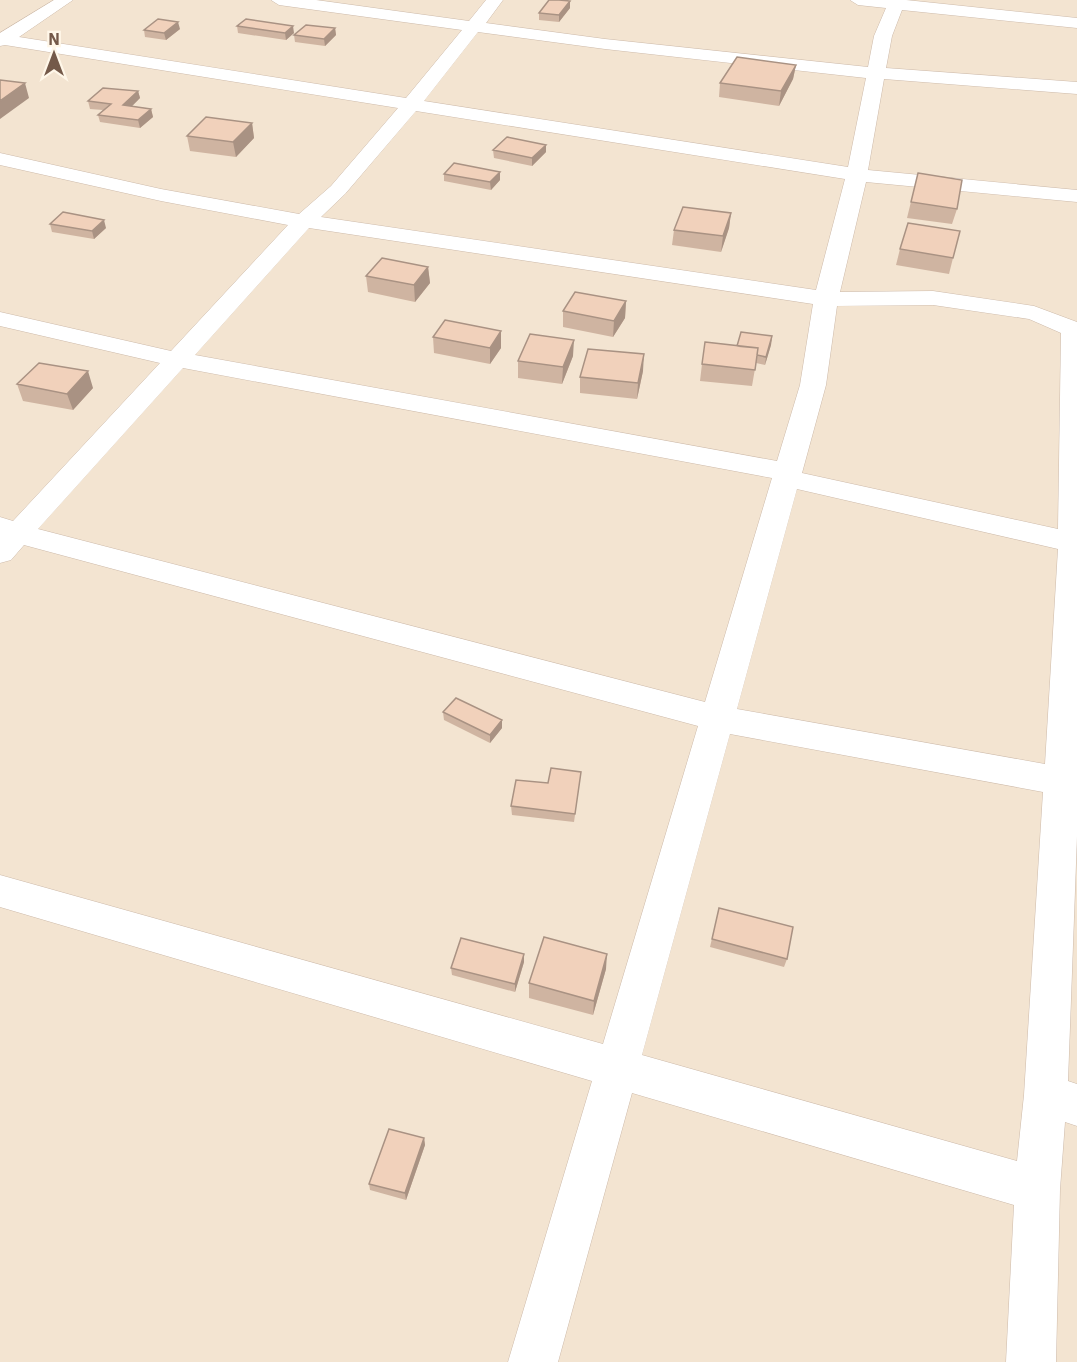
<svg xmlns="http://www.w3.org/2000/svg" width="1077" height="1362" font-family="'IBM Plex Sans',sans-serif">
	<rect width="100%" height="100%" fill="#fcf3e3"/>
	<path fill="#f3e4d1" d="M 0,0 L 1077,0 L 1077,1362 L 0,1362 Z"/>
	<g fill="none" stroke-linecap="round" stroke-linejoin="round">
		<defs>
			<path id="minor" d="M 54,0 L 73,0 L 19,37 L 406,98 L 462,30 L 279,5 L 271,0 L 316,0 L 469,21 L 486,0 L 503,0 L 486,23 L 605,39 L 868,67 L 874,36 L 886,8 L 858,5 L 850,0 L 906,0 L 1077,18 L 1077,28 L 902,10 L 892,36 L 886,68 L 1077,82 L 1077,94 L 884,79 L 868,170 L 1077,190 L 1077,202 L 866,182 L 840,292 L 933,291 L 1034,306 L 1077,322 L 1077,836 L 1068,1081 L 1077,1084 L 1077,1126 L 1065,1122 L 1060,1189 L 1056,1362 L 1006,1362 L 1014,1205 L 632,1093 L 558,1362 L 508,1362 L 592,1081 L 0,907 L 0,875 L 603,1044 L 698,726 L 24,545 L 11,560 L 0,563 L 0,517 L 13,521 L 160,363 L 0,326 L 0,312 L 171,351 L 288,225 L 161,201 L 0,165 L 0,153 L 161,189 L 299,214 L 331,186 L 398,108 L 5,45 L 0,46 L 0,33 ZM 478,32 L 605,49 L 866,78 L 848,167 L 424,101 ZM 416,111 L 845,179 L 816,290 L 321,217 L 345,194 ZM 309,228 L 813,304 L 800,385 L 777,461 L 195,355 ZM 933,305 L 1029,319 L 1061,333 L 1058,529 L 802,473 L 826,385 L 837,306 ZM 183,368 L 772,478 L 705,702 L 38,529 ZM 797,489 L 1058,549 L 1045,764 L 737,709 ZM 730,734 L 1043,792 L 1024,1095 L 1017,1161 L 642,1055 Z"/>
		</defs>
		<use href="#minor" stroke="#cdbaaa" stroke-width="1"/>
		<use href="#minor" fill="#fff" fill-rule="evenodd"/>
	</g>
	<path fill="#cfb4a1" d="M 570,8 L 559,22 L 539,20 L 539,13 Z
		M 237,26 L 294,33 L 286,40 L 238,33 Z
		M 335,28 L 336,35 L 325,46 L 295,42 L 294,35 Z
		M 180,29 L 166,40 L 145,37 L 144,30 Z
		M 796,65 L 793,79 L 779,106 L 719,97 L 720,83 Z
		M 138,91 L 140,98 L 132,106 L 151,109 L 153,117 L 140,128 L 100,122 L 98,115 L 103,110 L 90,109 L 88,101 Z
		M 252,123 L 254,138 L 236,157 L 190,151 L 187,136 Z
		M 546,145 L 546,152 L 532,166 L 494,158 L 493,150 Z
		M 918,173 L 957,209 L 952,224 L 907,218 Z
		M 444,174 L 500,180 L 491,190 L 444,181 Z
		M 731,213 L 729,228 L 721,252 L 672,245 L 674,230 Z
		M 50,224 L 106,228 L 94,239 L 52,232 Z
		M 900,249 L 953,258 L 949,274 L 896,265 Z
		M 428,267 L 430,283 L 415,302 L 368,292 L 366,276 Z
		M 626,301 L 625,318 L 613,337 L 563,327 L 563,311 Z
		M 501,331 L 501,348 L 490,364 L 434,353 L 433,337 Z
		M 772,336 L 771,345 L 765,365 L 756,363 L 752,386 L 700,381 L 702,364 L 737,346 Z
		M 573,356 L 562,384 L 518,378 L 518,361 Z
		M 643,371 L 637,399 L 580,393 L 580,377 Z
		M 17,384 L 93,388 L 73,410 L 23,401 Z
		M 443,712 L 502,728 L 490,743 L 444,720 Z
		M 581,772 L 574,822 L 512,815 L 511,806 L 548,783 Z
		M 719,908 L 787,959 L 784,967 L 710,947 Z
		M 524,962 L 515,992 L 452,975 L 451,968 Z
		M 606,969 L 593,1015 L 529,998 L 529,983 Z
		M 424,1138 L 425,1145 L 406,1200 L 370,1190 L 369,1184 Z"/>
	<path fill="#a99283" d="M 570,1 L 570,8 L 559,22 L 559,15 Z
		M 178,22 L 180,29 L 166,40 L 164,33 Z
		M 293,26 L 294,33 L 286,40 L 285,33 Z
		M 335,28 L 336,35 L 325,46 L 324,39 Z
		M 796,65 L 793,79 L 779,106 L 781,91 Z
		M 25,83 L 29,98 L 0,119 L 0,101 Z
		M 138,91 L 140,98 L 125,113 L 123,105 Z
		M 151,109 L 153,117 L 140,128 L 138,120 Z
		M 252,123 L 254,138 L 236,157 L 233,142 Z
		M 546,145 L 546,152 L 532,166 L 532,158 Z
		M 500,172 L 500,180 L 491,190 L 490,182 Z
		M 731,213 L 729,228 L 721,252 L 723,236 Z
		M 104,220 L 106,228 L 94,239 L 92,231 Z
		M 428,267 L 430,283 L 415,302 L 414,285 Z
		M 626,301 L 625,318 L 613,337 L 614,321 Z
		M 501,331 L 501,348 L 490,364 L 490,348 Z
		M 772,336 L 771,345 L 765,365 L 766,357 Z
		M 574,340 L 573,356 L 562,384 L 563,367 Z
		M 644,354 L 643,371 L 637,399 L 638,383 Z
		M 88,371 L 93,388 L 73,410 L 67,394 Z
		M 502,720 L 502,728 L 490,743 L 490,735 Z
		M 524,954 L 524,962 L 515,992 L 515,984 Z
		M 607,954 L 606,969 L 593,1015 L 594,1001 Z
		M 424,1138 L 425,1145 L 406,1200 L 405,1193 Z"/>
	<path fill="#f1d1bb" stroke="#a99283" stroke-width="1.5" d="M 549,0 L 559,0 L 570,1 L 559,15 L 539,13 Z
		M 158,19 L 178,22 L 164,33 L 144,30 Z
		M 246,19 L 293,26 L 285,33 L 237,26 Z
		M 306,25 L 335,28 L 324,39 L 294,35 Z
		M 737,57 L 796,65 L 781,91 L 720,83 Z
		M 0,80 L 25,83 L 0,101 Z
		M 103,88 L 138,91 L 123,105 L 151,109 L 138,120 L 98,115 L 111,104 L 88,101 Z
		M 206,117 L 252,123 L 233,142 L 187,136 Z
		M 507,137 L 546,145 L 532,158 L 493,150 Z
		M 454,163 L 500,172 L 490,182 L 444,174 Z
		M 918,173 L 962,180 L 957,209 L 911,202 Z
		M 683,207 L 731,213 L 723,236 L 674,230 Z
		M 63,212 L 104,220 L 92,231 L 50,224 Z
		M 908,223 L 960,231 L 953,258 L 900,249 Z
		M 382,258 L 428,267 L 414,285 L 366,276 Z
		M 575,292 L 626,301 L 614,321 L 563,311 Z
		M 445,320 L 501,331 L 490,348 L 433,337 Z
		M 741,332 L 772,336 L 766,357 L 757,355 L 758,348 L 737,346 Z
		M 530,334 L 574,340 L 563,367 L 518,361 Z
		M 705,342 L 758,348 L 755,370 L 702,364 Z
		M 588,349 L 644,354 L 638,383 L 580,377 Z
		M 39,363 L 88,371 L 67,394 L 17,384 Z
		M 456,698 L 502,720 L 490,735 L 443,712 Z
		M 551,768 L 581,772 L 575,814 L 511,806 L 516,780 L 548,783 Z
		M 719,908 L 793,927 L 787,959 L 712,939 Z
		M 544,937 L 607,954 L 594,1001 L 529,983 Z
		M 461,938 L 524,954 L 515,984 L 451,968 Z
		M 389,1129 L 424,1138 L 405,1193 L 369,1184 Z"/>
	<g transform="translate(54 54)" stroke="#fff7e9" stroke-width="4.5" paint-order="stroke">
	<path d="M0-4.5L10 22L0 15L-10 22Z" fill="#745949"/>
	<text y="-9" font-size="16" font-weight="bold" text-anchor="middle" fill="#745949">N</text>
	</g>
</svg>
